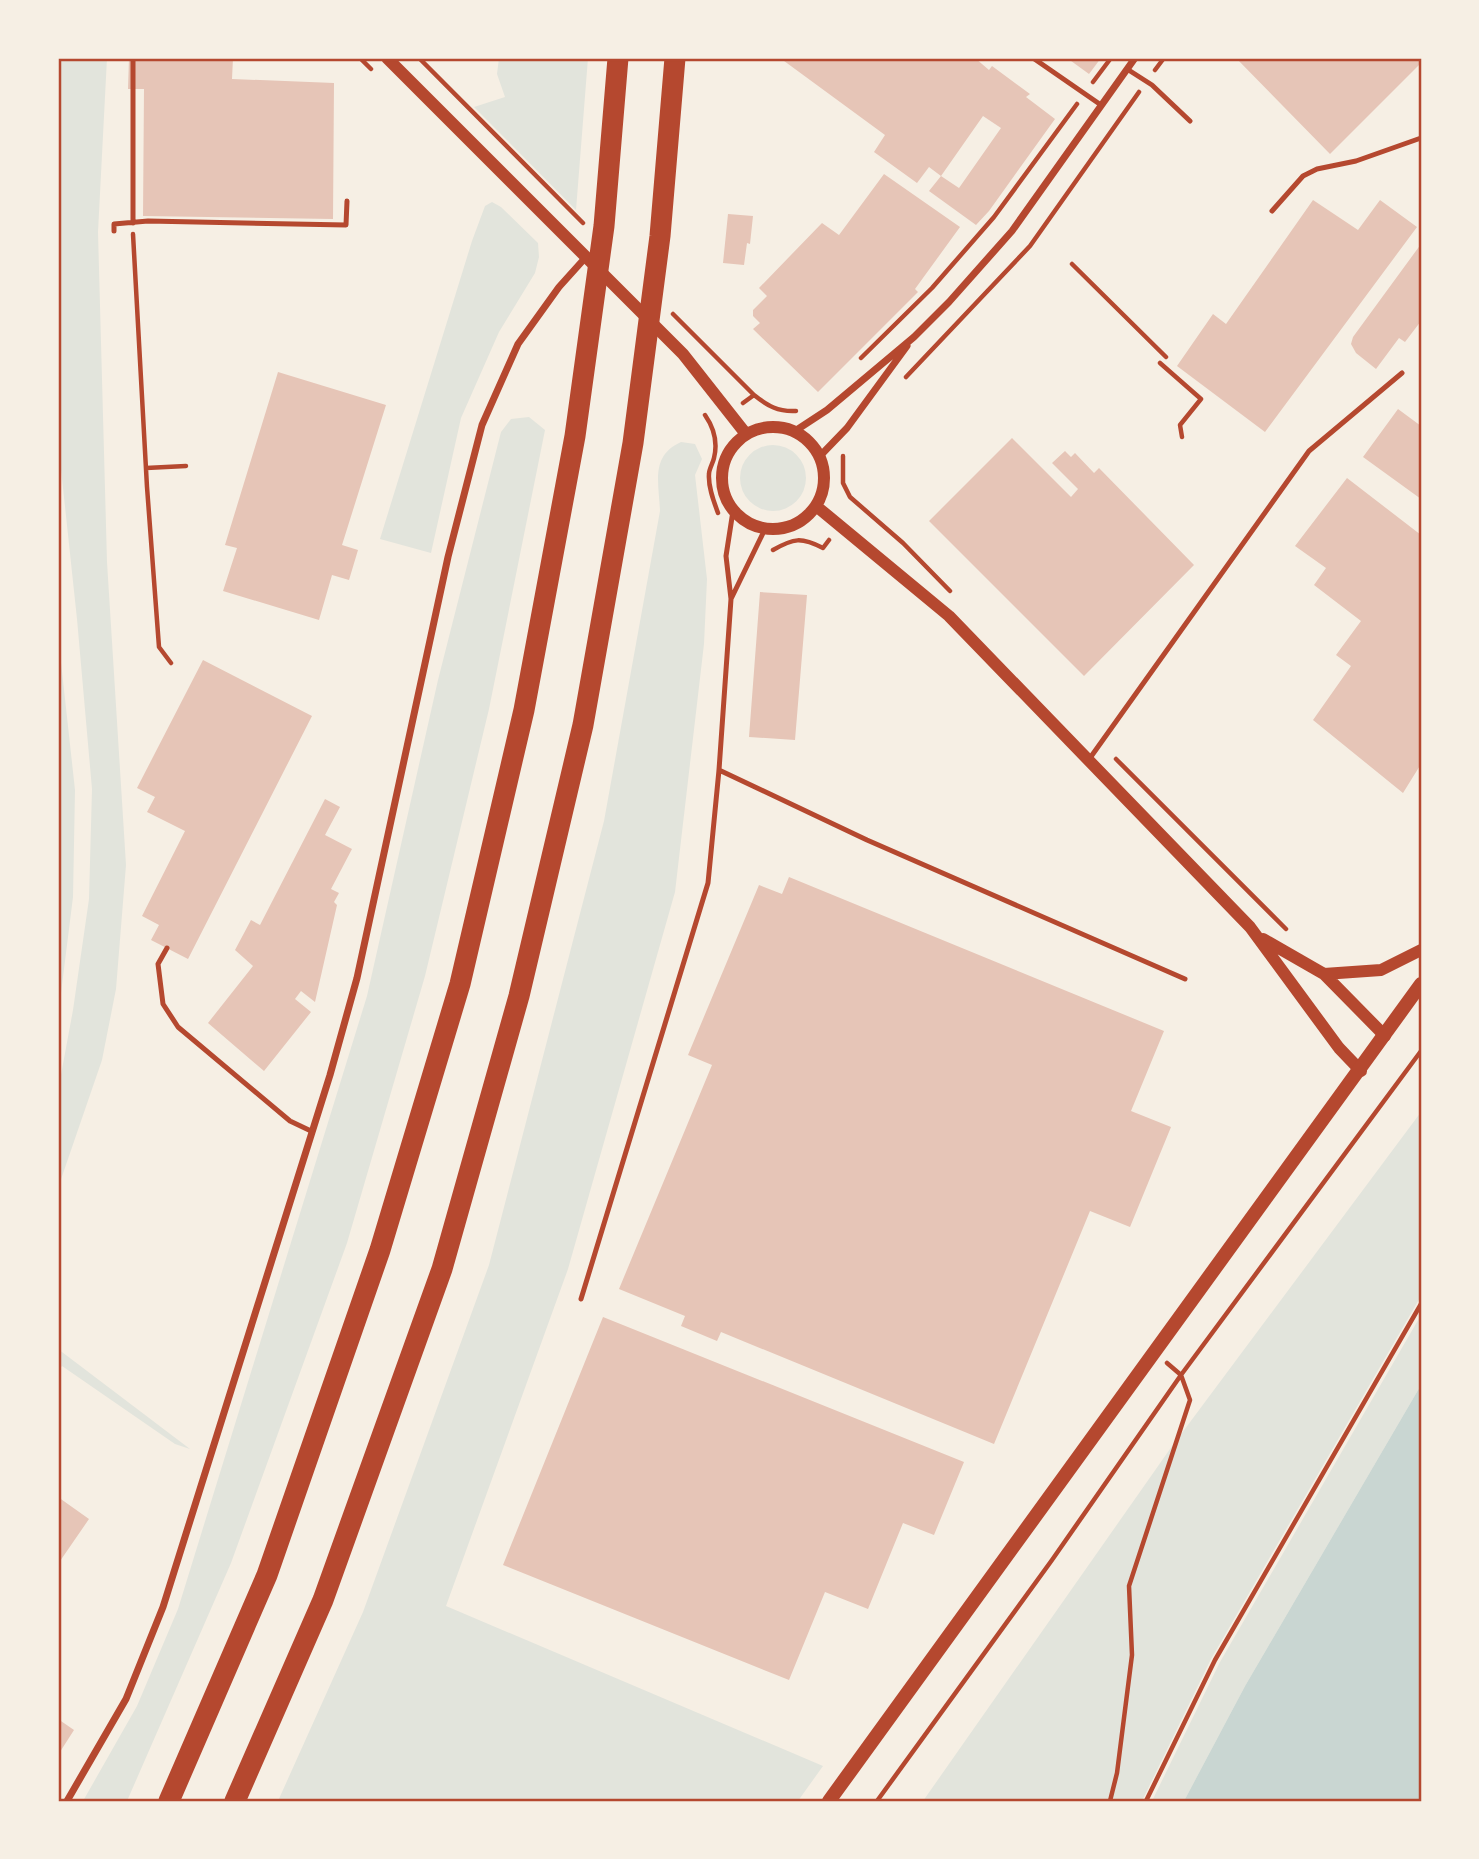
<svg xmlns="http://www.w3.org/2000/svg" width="1479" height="1859" font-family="'Golos Text',sans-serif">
	<rect width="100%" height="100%" fill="#f6efe4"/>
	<path fill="#e2e4dc" d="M 58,58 L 107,58 L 98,232 L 107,562 L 126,865 L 116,989 L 102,1060 L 58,1188 L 58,1091 L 73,1010 L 89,899 L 92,789 L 77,619 L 58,441 Z
		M 499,58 L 588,58 L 576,210 L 474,107 L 505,97 L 497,74 Z
		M 492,202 L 501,207 L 538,243 L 539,257 L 535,273 L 499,332 L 461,418 L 431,553 L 380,539 L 472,241 L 485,206 Z
		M 529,417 L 545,430 L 489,709 L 425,976 L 347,1243 L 231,1563 L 127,1801 L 83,1801 L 137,1706 L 178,1609 L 367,996 L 438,680 L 501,432 L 511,419 Z
		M 681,442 L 695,444 L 702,459 L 695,475 L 707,579 L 704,644 L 675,892 L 568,1269 L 446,1606 L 823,1766 L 798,1801 L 278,1801 L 363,1612 L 489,1265 L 604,821 L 660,511 C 659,483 650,456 681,442 Z
		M740 478a33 33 0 1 1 66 0a33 33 0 1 1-66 0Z
		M 58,635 L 75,790 L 73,897 L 58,1017 Z
		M 1421,1112 L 1421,1296 L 1211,1659 L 1142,1801 L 923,1801 L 1170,1449 Z
		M 1421,1315 L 1421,1385 L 1245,1686 L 1184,1801 L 1152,1801 L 1220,1662 Z
		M 58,1349 L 190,1449 L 175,1444 L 62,1366 L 58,1371 Z"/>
	<path fill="#c9d6d2" d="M 1421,1385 L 1421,1801 L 1184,1801 L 1245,1686 Z"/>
	<path fill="#e6c5b7" d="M 129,58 L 233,58 L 232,79 L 334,83 L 333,219 L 143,216 L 144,89 L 128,89 Z
		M 780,58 L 975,58 L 989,70 L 992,66 L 1030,94 L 1026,97 L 1055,119 L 989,211 L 976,225 L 929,191 L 941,176 L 959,188 L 1001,128 L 983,116 L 941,176 L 929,167 L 917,183 L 874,152 L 885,135 Z
		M 1067,58 L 1101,58 L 1089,74 Z
		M 1236,58 L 1421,58 L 1421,63 L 1330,154 Z
		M 884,174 L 960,227 L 915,289 L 918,292 L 818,392 L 753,329 L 760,323 L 753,316 L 753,310 L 767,296 L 759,288 L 822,223 L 839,235 Z
		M 1313,200 L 1358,230 L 1380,200 L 1417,227 L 1265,432 L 1177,366 L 1213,314 L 1226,324 Z
		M 728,214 L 753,216 L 750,244 L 747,243 L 744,265 L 723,263 Z
		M 1421,244 L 1421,321 L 1405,342 L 1399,338 L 1376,369 L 1356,353 L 1351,344 L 1353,337 Z
		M 278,372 L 386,405 L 342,545 L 358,550 L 349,580 L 332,575 L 319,620 L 223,591 L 237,548 L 225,545 Z
		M 1398,409 L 1421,426 L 1421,499 L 1363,457 Z
		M 1012,438 L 1071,497 L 1078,489 L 1052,463 L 1065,451 L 1071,457 L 1075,453 L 1094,473 L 1099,468 L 1194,565 L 1084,676 L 929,521 Z
		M 1347,478 L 1421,535 L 1421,764 L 1403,793 L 1313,720 L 1351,666 L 1336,655 L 1361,621 L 1314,585 L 1326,568 L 1295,546 Z
		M 760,592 L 807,595 L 795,740 L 749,737 Z
		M 203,660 L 312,716 L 188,959 L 151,940 L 159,925 L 142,916 L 185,831 L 147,812 L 155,797 L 137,788 Z
		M 325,799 L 340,807 L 325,835 L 352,849 L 331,889 L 339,893 L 334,902 L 337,905 L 315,1002 L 301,991 L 295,999 L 311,1012 L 264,1071 L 208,1023 L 253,966 L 235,950 L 251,920 L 260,925 Z
		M 789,877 L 1164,1031 L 1131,1111 L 1171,1127 L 1130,1227 L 1090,1211 L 994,1444 L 721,1332 L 717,1341 L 681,1326 L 685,1316 L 619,1289 L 712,1065 L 688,1055 L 759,885 L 782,894 Z
		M 603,1317 L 964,1462 L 934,1535 L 903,1523 L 868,1609 L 825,1592 L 789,1680 L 503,1565 Z
		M 58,1497 L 89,1519 L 58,1564 Z
		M 58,1719 L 74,1730 L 58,1755 Z"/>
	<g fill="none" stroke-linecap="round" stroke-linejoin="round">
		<path stroke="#b5482f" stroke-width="4.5" d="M 360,58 L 371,69
			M 419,58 L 583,223
			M 1155,70 L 1164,58
			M 1093,82 L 1111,58
			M 133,234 L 147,487 L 159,647 L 171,663
			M 1072,264 L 1166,357
			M 673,314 L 754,395
			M 861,358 L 932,288 L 994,217 L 1077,104
			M 1160,363 L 1201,399 L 1180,425 L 1182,437
			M 906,377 L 1030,246 L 1139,92
			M 743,403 L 754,395 C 768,406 778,412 796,411
			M 705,415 C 714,428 718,442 714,458 C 713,463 709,469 709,474 C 708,487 714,502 718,513
			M 843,456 L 843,483 L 850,497 L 903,543 L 950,591
			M 146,468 L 186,466
			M 773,550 C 794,538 801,537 823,548 L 829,540
			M 1116,759 L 1286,929
			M 877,1801 L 1052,1560 L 1181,1375 L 1421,1051
			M 1110,1801 L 1117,1773 L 1132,1655 L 1129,1586 L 1190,1400 L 1181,1375 L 1167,1363
			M 1146,1801 L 1215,1660 L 1421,1304"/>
		<path stroke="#b5482f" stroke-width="5" d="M 133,58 L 133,223
			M 1033,58 L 1101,105
			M 1127,69 L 1152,85 L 1190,121
			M 1272,211 L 1303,176 L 1317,169 L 1356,161 L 1421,138
			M 114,231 L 114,224 L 148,221 L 346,225 L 347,201
			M 731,599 L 765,529
			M 1090,758 L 1309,451 L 1402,373
			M 719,770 L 867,840 L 1185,979
			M 167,948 L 158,964 L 163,1004 L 178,1027 L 290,1121 L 311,1131
			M 581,1299 L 708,883 L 719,770 L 731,599 L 726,556 L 733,511"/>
		<path stroke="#b5482f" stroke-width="7" d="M 795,431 L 827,410 L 914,337 L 949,302 L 1012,231 L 1135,58
			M 820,456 L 847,428 L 907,346
			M 67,1801 L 126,1699 L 163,1607 L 330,1075 L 357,978 L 448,557 L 482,425 L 518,344 L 559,287 L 586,257"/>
		<path stroke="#b5482f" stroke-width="12" d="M 387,58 L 683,354 L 746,434
			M722 478a51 51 0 1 1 102 0a51 51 0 1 1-102 0Z
			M 816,506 L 949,616 L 1250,927 L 1339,1048 L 1361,1071
			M 1263,939 L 1324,974 L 1385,1036
			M 1324,974 L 1381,970 L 1421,950"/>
		<path stroke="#b5482f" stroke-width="14" d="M 829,1801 L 1421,984"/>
		<path stroke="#b5482f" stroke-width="21" d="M 169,1801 L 267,1575 L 380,1250 L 460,984 L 524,710 L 575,436 L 604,226 L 618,58
			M 235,1801 L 323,1600 L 442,1269 L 519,996 L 583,725 L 633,443 L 660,236 L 675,58"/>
	</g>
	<rect width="1479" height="1859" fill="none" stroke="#f6efe4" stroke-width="119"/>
	<rect x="60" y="60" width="1360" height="1740" fill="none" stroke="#b5482f" stroke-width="2.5"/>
</svg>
